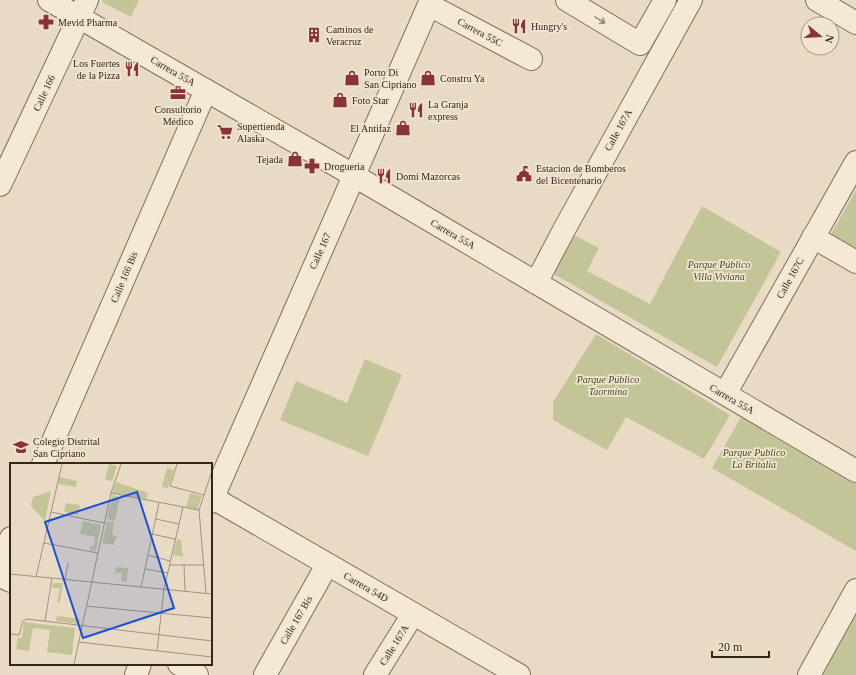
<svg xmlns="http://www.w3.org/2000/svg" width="856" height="675" font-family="Georgia,serif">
	<rect width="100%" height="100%" fill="#e8dac3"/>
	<path fill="#c3c598" d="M 103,0 L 139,0 L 131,17 L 102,2 Z
		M 856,190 L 856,248 L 831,234 Z
		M 702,206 L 781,252 L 717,367 L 552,273 L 572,234 L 599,248 L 587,271 L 650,304 Z
		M 596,334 L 730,415 L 704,459 L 626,417 L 607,450 L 553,420 L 553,402 Z
		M 365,359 L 402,375 L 368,456 L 280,420 L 296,381 L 347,403 Z
		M 741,417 L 856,484 L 856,551 L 712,468 Z
		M 856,599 L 856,675 L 815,675 Z"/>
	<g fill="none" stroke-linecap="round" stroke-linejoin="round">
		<defs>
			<path id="minor" d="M 49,0 L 353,175 L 856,471
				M 567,0 L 640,44 L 665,0
				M 817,0 L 856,23
				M 429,5 L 531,59
				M 0,185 L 87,0
				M 813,237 L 856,262
				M 536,283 L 565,228 L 691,0
				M 725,394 L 856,162
				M 43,464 L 206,90
				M 213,498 L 519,675
				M 211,502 L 431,0
				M 0,563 L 11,538
				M 0,576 L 11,581
				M 179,664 L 197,675
				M 136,675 L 140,664
				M 265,675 L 327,565
				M 375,675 L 413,614
				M 809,675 L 856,590"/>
		</defs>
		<use href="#minor" stroke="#806d5c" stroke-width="24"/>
		<use href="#minor" stroke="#f4e9d5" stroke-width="22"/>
	</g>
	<defs><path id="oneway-shaft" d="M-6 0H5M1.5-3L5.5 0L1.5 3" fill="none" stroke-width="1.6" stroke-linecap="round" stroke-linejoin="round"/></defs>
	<use stroke="#93887a" href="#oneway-shaft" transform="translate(600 20) rotate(31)"/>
	<defs>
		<symbol id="pharmacy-bare" viewBox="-9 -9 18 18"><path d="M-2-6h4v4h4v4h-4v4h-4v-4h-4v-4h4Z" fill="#893239" stroke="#f1e5d1" stroke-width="2.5" paint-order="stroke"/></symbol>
		<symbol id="restaurant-bare" viewBox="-9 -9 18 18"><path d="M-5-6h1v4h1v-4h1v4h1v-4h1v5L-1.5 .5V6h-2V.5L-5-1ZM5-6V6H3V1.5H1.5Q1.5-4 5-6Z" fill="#893239" stroke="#f1e5d1" stroke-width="2.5" paint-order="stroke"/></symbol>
		<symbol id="building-bare" viewBox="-9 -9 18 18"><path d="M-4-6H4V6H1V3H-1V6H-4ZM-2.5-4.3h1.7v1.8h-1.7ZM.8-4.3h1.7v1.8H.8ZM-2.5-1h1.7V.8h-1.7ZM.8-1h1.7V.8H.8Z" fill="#893239" stroke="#f1e5d1" stroke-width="2.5" paint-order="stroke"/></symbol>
		<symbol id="shop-bare" viewBox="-9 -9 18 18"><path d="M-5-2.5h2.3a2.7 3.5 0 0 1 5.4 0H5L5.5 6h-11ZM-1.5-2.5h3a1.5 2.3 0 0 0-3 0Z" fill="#893239" stroke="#f1e5d1" stroke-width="2.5" paint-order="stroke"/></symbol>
		<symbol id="office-bare" viewBox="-9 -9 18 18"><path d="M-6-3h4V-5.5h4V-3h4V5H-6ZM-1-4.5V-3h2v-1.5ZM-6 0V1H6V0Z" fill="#893239" stroke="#f1e5d1" stroke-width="2.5" paint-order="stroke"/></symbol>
		<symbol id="supermarket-bare" viewBox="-9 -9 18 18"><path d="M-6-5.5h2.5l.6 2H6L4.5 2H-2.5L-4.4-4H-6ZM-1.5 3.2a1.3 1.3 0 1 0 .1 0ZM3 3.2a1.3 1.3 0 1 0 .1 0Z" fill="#893239" stroke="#f1e5d1" stroke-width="2.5" paint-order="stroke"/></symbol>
		<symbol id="civic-bare" viewBox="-9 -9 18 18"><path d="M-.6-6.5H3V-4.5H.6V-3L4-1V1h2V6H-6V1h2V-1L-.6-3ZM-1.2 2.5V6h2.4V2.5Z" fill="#893239" stroke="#f1e5d1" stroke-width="2.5" paint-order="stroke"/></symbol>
		<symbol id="school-bare" viewBox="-9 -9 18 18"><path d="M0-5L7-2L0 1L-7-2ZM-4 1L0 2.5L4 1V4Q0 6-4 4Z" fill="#893239" stroke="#f1e5d1" stroke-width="2.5" paint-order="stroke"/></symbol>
	</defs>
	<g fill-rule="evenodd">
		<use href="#pharmacy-bare" x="35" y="11" width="22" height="22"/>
		<use href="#restaurant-bare" x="508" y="15" width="22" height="22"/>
		<use href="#building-bare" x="303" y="24" width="22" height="22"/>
		<use href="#restaurant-bare" x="121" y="58" width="22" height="22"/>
		<use href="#shop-bare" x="341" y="67" width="22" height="22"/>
		<use href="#shop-bare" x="417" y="67" width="22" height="22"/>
		<use href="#office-bare" x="167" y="82" width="22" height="22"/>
		<use href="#shop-bare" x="329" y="89" width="22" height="22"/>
		<use href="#restaurant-bare" x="405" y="99" width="22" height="22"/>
		<use href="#shop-bare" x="392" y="117" width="22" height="22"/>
		<use href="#supermarket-bare" x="214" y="121" width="22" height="22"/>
		<use href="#shop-bare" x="284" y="148" width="22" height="22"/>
		<use href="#pharmacy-bare" x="301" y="155" width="22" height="22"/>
		<use href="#civic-bare" x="513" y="163" width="22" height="22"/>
		<use href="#restaurant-bare" x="373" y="165" width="22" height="22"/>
		<use href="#school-bare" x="10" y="436" width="22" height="22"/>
	</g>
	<g text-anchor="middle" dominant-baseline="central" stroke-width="3.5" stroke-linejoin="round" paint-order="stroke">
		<g font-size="10" fill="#32261e" stroke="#f1e5d1" text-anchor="start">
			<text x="58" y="22">Mevid Pharma</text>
			<text x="531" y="26">Hungry's</text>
			<text x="326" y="29">Caminos de<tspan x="326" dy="12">Veracruz</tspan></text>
			<text x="120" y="63" text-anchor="end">Los Fuertes<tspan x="120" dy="12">de la Pizza</tspan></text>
			<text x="364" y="72">Porto Di<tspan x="364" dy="12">San Cipriano</tspan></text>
			<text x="440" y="78">Constru Ya</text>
			<text x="352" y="100">Foto Star</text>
			<text x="428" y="104">La Granja<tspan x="428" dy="12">express</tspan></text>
			<text x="178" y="109" text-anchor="middle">Consultorio<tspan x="178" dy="12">Médico</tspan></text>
			<text x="237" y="126">Supertienda<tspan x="237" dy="12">Alaska</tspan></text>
			<text x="391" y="128" text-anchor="end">El Antifaz</text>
			<text x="283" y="159" text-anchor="end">Tejada</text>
			<text x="324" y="166">Drogueria</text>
			<text x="536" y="168">Estacion de Bomberos<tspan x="536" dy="12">del Bicentenario</tspan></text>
			<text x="396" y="176">Domi Mazorcas</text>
			<text x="33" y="441">Colegio Distrital<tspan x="33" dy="12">San Cipriano</tspan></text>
		</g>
		<g font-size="10" fill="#32261e" stroke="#f1e5d1">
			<text transform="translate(480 32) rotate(28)">Carrera 55C</text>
			<text transform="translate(173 71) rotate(30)">Carrera 55A</text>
			<text transform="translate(44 93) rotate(-65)">Calle 166</text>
			<text transform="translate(618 130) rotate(-61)">Calle 167A</text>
			<text transform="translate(453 234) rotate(30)">Carrera 55A</text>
			<text transform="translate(320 251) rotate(-66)">Calle 167</text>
			<text transform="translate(124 277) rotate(-67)">Calle 166 Bis</text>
			<text transform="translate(790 278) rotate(-61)">Calle 167C</text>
			<text transform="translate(732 399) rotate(30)">Carrera 55A</text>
			<text transform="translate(366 587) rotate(30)">Carrera 54D</text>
			<text transform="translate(296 620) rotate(-60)">Calle 167 Bis</text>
			<text transform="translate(394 645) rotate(-58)">Calle 167A</text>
		</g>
		<g font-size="10" font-style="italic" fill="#454c27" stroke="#f1e5d1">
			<text x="719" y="264">Parque Público<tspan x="719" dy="12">Villa Viviana</tspan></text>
			<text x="608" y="379">Parque Público<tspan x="608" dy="12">Taormina</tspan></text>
			<text x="754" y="452">Parque Publico<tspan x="754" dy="12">La Britalia</tspan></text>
		</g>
	</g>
	<g transform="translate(10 463)">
		<rect width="202" height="202" fill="#e8dac3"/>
		<path d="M 99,1 L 107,3 L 102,18 L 95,17 ZM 157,5 L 164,7 L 158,25 L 152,24 ZM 50,14 L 67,18 L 66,24 L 48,21 ZM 106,19 L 138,30 L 136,36 L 102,30 ZM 41,28 L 35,58 L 21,43 L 23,34 ZM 180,30 L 192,33 L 187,46 L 176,44 ZM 102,32 L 110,34 L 105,58 L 97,56 ZM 56,40 L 70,42 L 68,52 L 54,49 ZM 73,58 L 91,62 L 86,88 L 80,87 L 80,83 L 84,83 L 85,74 L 70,71 ZM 97,58 L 104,59 L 102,72 L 107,73 L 103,82 L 92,80 ZM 167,76 L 171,77 L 173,94 L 163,92 ZM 106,104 L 118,105 L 117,119 L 111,118 L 112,110 L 105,110 ZM 43,120 L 53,120 L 50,139 L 47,139 L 50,125 L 42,125 ZM 47,153 L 70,156 L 69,161 L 46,158 ZM 14,159 L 65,165 L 62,192 L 37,189 L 40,167 L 23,165 L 19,188 L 6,186 L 8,175 L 12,174 Z" fill="#c3c598"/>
		<path fill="none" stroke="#9f9281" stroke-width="1" d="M 167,1 L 160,23 L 194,32M 101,30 L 189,47M 41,49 L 94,60M 146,56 L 169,61M 142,71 L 165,76M 34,80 L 88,90M 138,92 L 160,98M 159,102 L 194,102M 174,102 L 175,128M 135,106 L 158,110M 0,111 L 202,131M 26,114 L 52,1M 55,117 L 58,100M 131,124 L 149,40M 196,130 L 189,47 L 202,8M 76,143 L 202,155M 35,158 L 42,115M 0,171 L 9,172 L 13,158 L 17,156 L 202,178M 69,179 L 202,194M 147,188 L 154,126 L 173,44M 64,201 L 101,30 L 111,1"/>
		<path fill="#1d4ed8" fill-opacity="0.15" stroke="#1d4ed8" stroke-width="2" d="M 127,29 L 164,145 L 73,175 L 35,59 Z"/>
		<rect width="202" height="202" fill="none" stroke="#32261e" stroke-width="2"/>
	</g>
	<g transform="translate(820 36) rotate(108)"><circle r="19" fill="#f1e5d1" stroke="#a59989"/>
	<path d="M0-3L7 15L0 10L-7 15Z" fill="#893239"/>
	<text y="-6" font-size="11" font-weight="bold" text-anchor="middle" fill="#32261e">N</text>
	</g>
	<path d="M712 651v6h57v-6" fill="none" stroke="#32261e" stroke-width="2"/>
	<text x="718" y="651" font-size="12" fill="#32261e" stroke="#f1e5d1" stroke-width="3" paint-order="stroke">20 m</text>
</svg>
